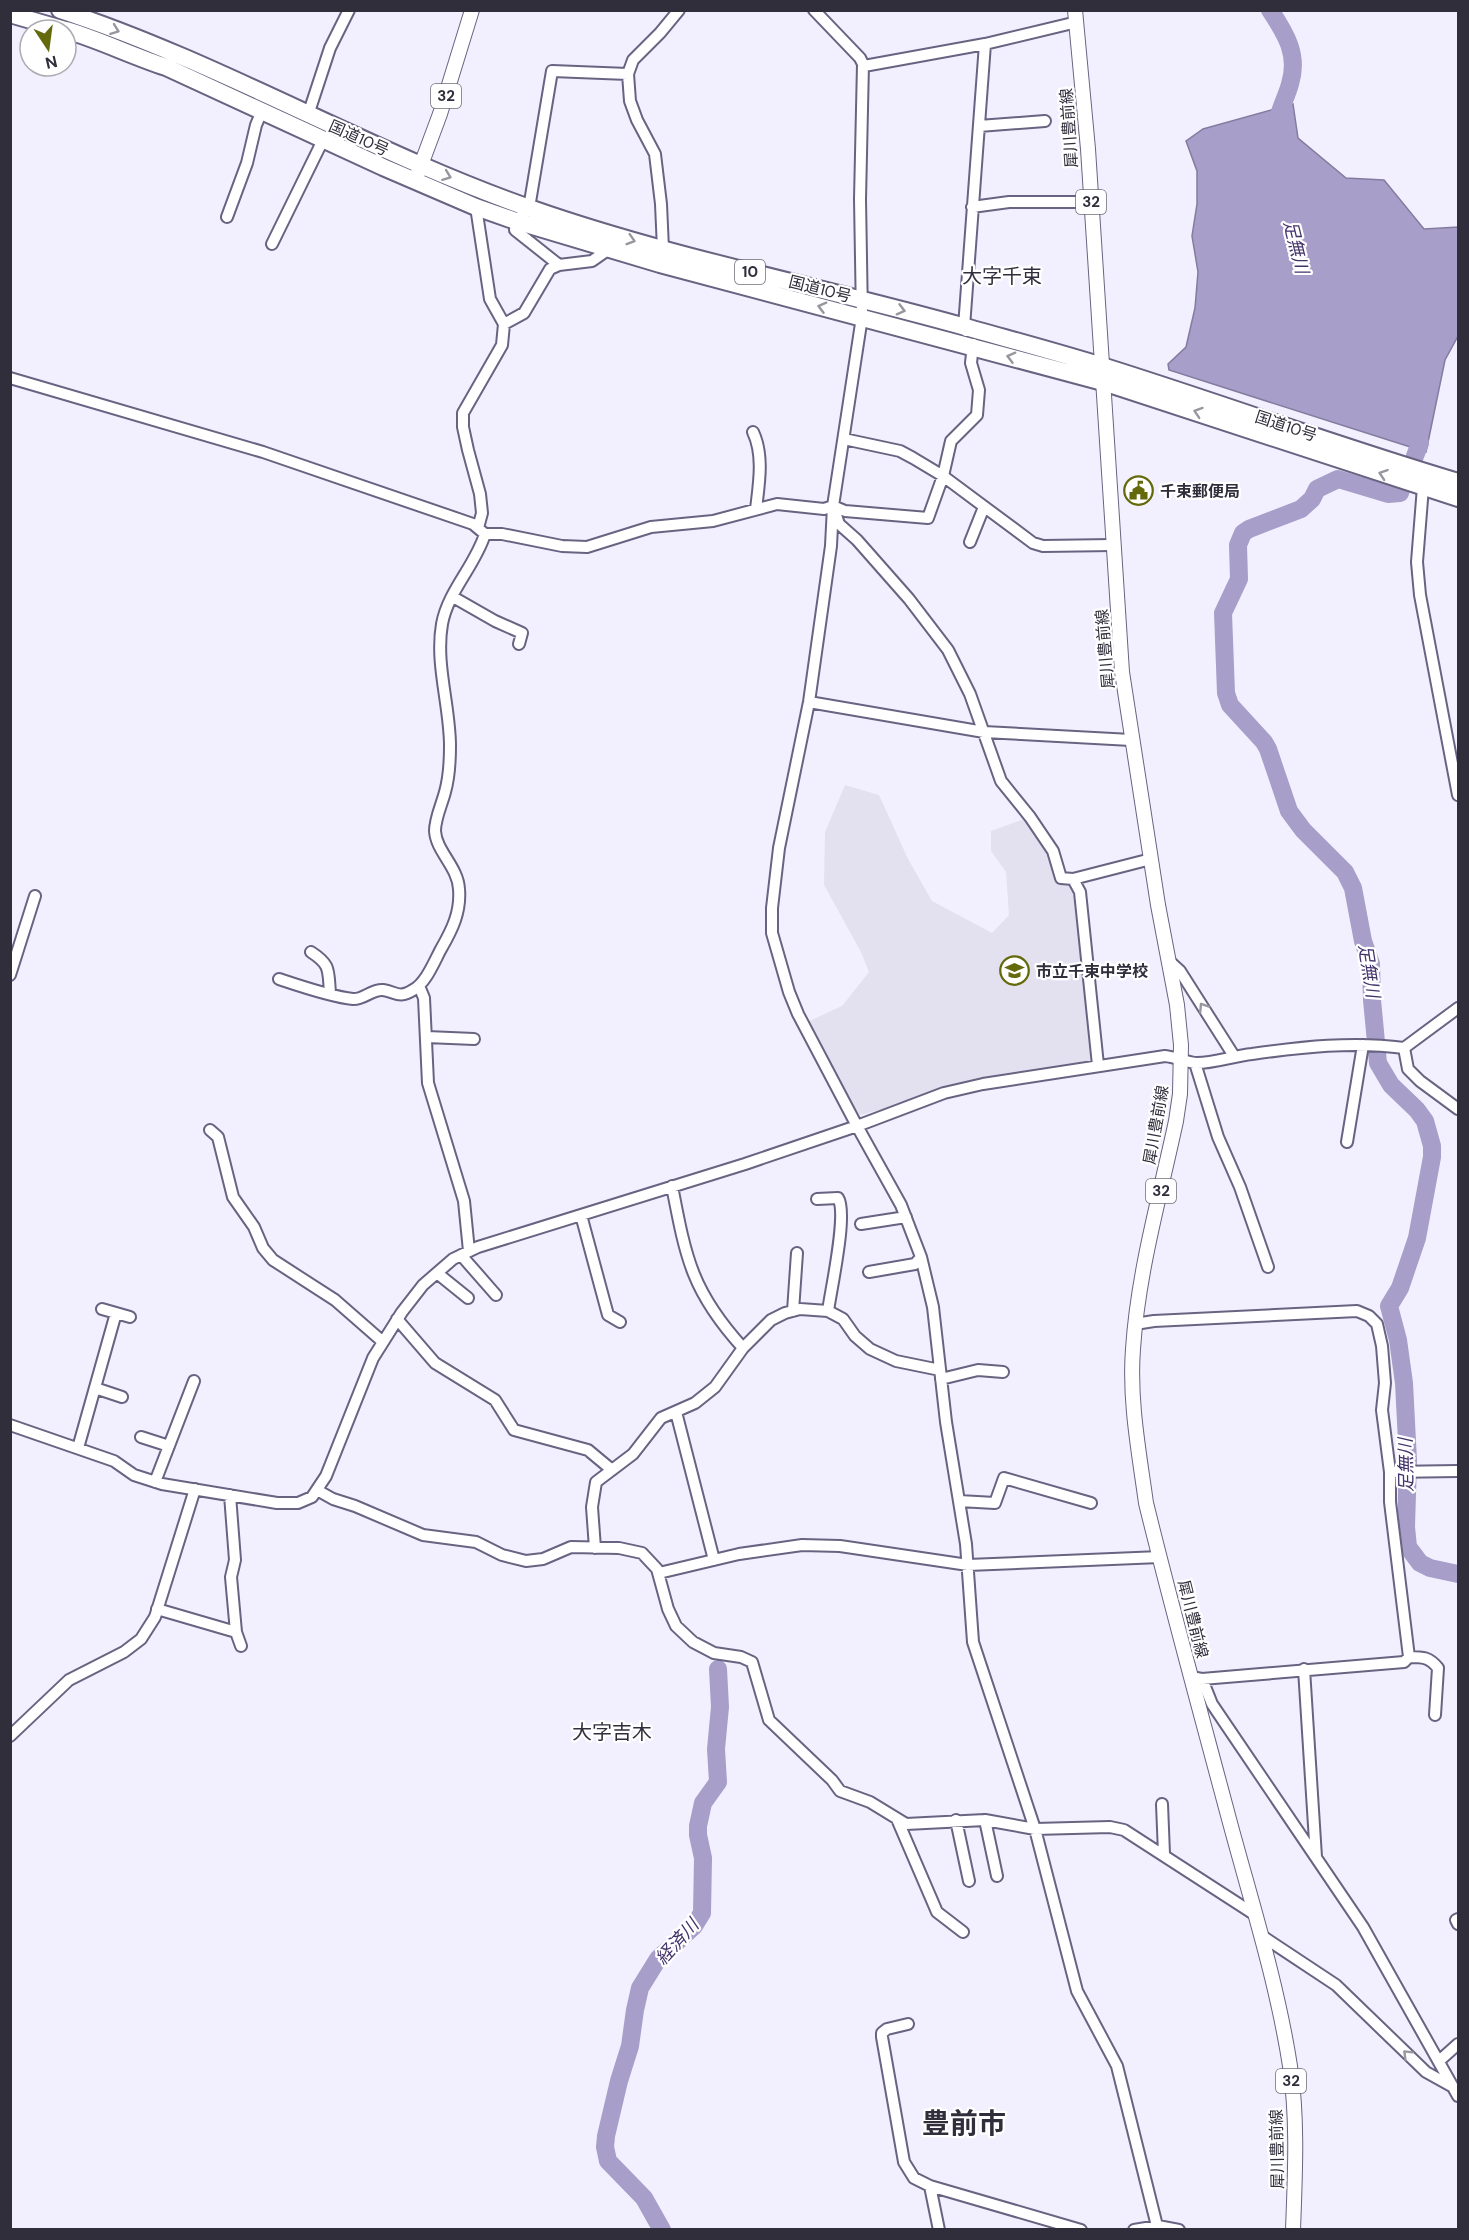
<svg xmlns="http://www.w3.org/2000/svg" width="1469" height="2240" font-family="'DM Sans','Noto Sans JP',sans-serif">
	<rect width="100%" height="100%" fill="#f2f0fe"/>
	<path fill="#e3e0f0" d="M 845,785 L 879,795 L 908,859 L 932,901 L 992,933 L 1009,915 L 1006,872 L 991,851 L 991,831 L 1030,817 L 1061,878 L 1073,879 L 1080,892 L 1098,1065 L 944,1093 L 860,1115 L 836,1084 L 803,1024 L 842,1006 L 869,972 L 861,952 L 824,885 L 825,832 Z"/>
	<path fill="#a79ec9" stroke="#847c9f" stroke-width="1.5" d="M 1293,104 L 1298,138 L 1346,178 L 1384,180 L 1424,229 L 1458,227 L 1458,336 L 1445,360 L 1426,452 L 1169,370 L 1168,364 L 1186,347 L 1195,308 L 1198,272 L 1192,236 L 1197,204 L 1197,171 L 1186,141 L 1203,129 Z"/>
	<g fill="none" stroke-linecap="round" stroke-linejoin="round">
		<path stroke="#a79ec9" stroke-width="18" d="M 1270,10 C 1286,34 1299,55 1290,84 C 1286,99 1277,113 1277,129
			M 1410,429 L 1420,443 L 1415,456
			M 1401,490 L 1400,493 L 1388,494 L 1338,479 L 1317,489 L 1312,499 L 1301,509 L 1249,529 L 1243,533 L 1238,545 L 1239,579 L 1223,613 L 1226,693 L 1230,705 L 1264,742 L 1268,749 L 1289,811 L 1303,830 L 1345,872 L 1353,888 L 1363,941 L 1371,964 L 1372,1000 L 1378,1063 L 1391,1085 L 1417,1110 L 1425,1121 L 1432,1146 L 1432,1157 L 1417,1238 L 1400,1288 L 1389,1306 L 1398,1340 L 1404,1383 L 1408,1461 L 1406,1527 L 1408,1547 L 1420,1563 L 1430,1568 L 1458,1574
			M 662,2230 L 644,2198 L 608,2161 L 605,2147 L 606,2136 L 619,2081 L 630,2046 L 635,2010 L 640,1988 L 658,1959 L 694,1926 L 702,1913 L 703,1858 L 698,1835 L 698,1826 L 703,1803 L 718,1782 L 716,1749 L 720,1707 L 718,1669"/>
		<defs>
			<path id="minor" d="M 814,10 L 860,58 L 863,64 L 860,199 L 862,317 L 833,506 L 831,546 L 809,702 L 779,848 L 772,908 L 772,933 L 789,992 L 798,1014 L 857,1126 L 901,1205 L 921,1257 L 933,1307 L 946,1422 L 966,1544 L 973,1642 L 1035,1829 L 1077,1991 L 1117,2066 L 1158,2230
				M 864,66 L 985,44 L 1077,22
				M 308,115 L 330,48 L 349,10
				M 979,126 L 1045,121
				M 476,207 L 490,299 L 504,324 L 502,345 L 463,413 L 463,427 L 468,450 L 480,494 L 482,513 L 478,528
				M 972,207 L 1009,202 L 1091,202
				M 227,217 L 247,163 L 256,125 L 262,111
				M 272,244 L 323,140
				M 663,249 L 661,204 L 655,154 L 637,120 L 630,101 L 628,74 L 633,60 L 660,33 L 679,10
				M 559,265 L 515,230 L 516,221 L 529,208 L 552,71 L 628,74
				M 504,324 L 524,313 L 550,269 L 559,265 L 592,261 L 609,249
				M 966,331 L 964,327 L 985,44
				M 10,378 L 263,452 L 473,524 L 485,534 L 502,534 L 562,546 L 587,547 L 651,527 L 713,521 L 777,504 L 824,509 L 833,506 L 845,511 L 928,518 L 943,476 L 951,441 L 977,415 L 979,390 L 971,363 L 973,344
				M 753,432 C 764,455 759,484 756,509
				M 844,439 L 900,451 L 913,458 L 943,476 L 1033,543 L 1043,546 L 1113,545
				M 1423,487 L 1417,562 L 1420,595 L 1458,795
				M 835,512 L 839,524 L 857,540 L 909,599 L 948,650 L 970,694 L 1001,781 L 1030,817 L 1053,851 L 1061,878 L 1073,879 L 1151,859
				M 970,542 L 984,507
				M 453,597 L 495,621 L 522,633 L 519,644
				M 809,702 L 984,732 L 1131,740
				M 1073,879 L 1080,892 L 1098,1065
				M 311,952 C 331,965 328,970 330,993
				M 1169,961 L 1180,971 L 1234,1056
				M 10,975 L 35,896
				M 279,979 C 300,986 332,997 353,999 C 363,1000 372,989 383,990 C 396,992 399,999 413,990 C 426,983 434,962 441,949 C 452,930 461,912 459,889 C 458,867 436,851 435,831 C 435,818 442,804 445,792 C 449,778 450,760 450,746 C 450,706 435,664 442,624 C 448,591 475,566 485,534
				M 419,986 L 424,998 L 428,1083 L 464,1201 L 469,1251
				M 427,1037 L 474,1039
				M 1404,1048 L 1408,1069 L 1420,1081 L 1458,1109
				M 1195,1063 L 1218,1137 L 1240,1187 L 1268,1267
				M 210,1130 L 218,1137 L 233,1197 L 254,1227 L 263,1248 L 273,1260 L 335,1300 L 383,1342
				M 1347,1142 L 1363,1045
				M 672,1186 C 686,1259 692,1292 743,1348
				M 817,1199 L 838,1198 C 848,1213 831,1289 828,1311
				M 581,1215 L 608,1315 L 620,1322
				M 861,1224 L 906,1217
				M 461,1255 L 496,1295
				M 869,1272 L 915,1264 L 921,1257
				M 437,1273 L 468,1298
				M 102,1309 L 130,1317
				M 793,1311 L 797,1253
				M 397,1319 L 435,1363 L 495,1400 L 514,1430 L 588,1450 L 612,1470
				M 1135,1324 L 1154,1321 L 1357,1311 L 1369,1316 L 1377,1324 L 1382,1346 L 1385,1383 L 1382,1410 L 1390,1472 L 1390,1502 L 1409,1657 L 1404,1662 L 1202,1679 L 1191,1677
				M 941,1379 L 978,1370 L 1003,1372
				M 95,1388 L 122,1397
				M 676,1412 L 714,1560
				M 10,1425 L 114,1461 L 134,1475 L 162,1484 L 277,1503 L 298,1503 L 312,1497 L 326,1476 L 373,1358 L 402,1312 L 423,1285 L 453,1259 L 478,1247 L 745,1164 L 857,1126 L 944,1093 L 983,1084 L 1165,1056 C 1175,1057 1189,1063 1197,1063 C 1213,1063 1234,1056 1252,1054 C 1302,1047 1353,1041 1404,1048 L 1458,1008
				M 141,1437 L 169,1446
				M 78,1448 L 116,1313
				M 1390,1472 L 1458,1471
				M 155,1482 L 194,1381
				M 317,1490 L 333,1499 L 355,1506 L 423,1535 L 476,1542 L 502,1555 L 526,1561 L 543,1559 L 571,1547 L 619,1548 L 642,1553 L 657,1569 L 668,1609 L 676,1626 L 693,1642 L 714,1653 L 741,1657 L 752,1662 L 769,1720 L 832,1780 L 840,1791 L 870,1802 L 906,1824 L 985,1820 L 1035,1829 L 1110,1827 L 1124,1830 L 1254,1914
				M 230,1495 L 235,1560 L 231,1577 L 236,1632
				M 959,1501 L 995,1503 L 1004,1478 L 1091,1503
				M 595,1548 L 592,1507 L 596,1482 L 633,1454 L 661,1418 L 695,1403 L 715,1387 L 743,1348 L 771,1320 L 785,1313 L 800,1309 L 828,1311 L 843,1319 L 855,1336 L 870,1349 L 896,1361 L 940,1370
				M 659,1573 L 739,1554 L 802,1545 L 840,1546 L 968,1565 L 1160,1557
				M 157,1609 L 236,1632 L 241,1646
				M 1409,1657 C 1423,1657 1429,1657 1438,1668 L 1435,1715
				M 1304,1669 L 1316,1857
				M 1202,1679 L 1212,1704 L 1363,1927 L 1458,2096
				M 10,1736 L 69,1680 L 124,1652 L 141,1639 L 155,1617 L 195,1489
				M 1162,1804 L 1164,1854
				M 897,1819 L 937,1912 L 963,1932
				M 956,1820 L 969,1881
				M 985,1820 L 997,1876
				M 1458,1919 L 1456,1920 L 1458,1924
				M 1262,1936 L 1336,1985 L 1426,2072 L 1453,2087
				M 908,2024 L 887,2029 L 882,2033 L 882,2037 L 904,2162 L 914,2178 L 930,2186 L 1081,2230
				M 1439,2061 L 1458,2044
				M 930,2186 L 939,2230
				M 1134,2230 L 1158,2226 L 1179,2230"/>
			<path id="major" d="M 1075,10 L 1088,149 L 1122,672 L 1158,905 L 1177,1005 L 1181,1045 L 1180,1094 L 1176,1121 C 1160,1196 1138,1272 1133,1349 C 1129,1400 1139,1452 1146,1503 C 1172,1609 1201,1714 1229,1819 C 1251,1901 1277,1982 1290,2066 C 1298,2120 1295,2175 1293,2230
				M 418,173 L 440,114 L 472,10"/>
			<path id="highway" d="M 60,10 C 222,63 371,153 532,209 C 675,259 824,287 969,328 C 1015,341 1060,353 1105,367 C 1223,404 1340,447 1458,482
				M 10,14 L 65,30
				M 66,30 C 100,40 132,56 166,67 L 383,167 L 476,207 L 516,221 L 660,264 L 1103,382 L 1458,498"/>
		</defs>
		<use href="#minor" stroke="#696382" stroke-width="14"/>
		<use href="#major" stroke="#696382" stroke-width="16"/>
		<use href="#highway" stroke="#696382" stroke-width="20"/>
		<use href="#minor" stroke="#fff" stroke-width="10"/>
		<use href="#major" stroke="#fff" stroke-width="14"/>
		<use href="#highway" stroke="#fff" stroke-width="16"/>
	</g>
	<defs><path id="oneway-chevron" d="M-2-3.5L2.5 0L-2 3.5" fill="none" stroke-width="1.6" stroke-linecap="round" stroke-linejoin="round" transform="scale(1.5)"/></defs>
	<g stroke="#98969e">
		<use href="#oneway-chevron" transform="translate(115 30) rotate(20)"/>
		<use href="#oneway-chevron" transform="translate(447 176) rotate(21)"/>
		<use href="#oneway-chevron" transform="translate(631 240) rotate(17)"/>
		<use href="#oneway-chevron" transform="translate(822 307) rotate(-165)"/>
		<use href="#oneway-chevron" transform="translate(901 310) rotate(15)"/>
		<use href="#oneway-chevron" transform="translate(1011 357) rotate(-165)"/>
		<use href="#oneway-chevron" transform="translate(1198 412) rotate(-162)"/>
		<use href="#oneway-chevron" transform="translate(1383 474) rotate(-161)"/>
		<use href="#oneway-chevron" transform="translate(1203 1007) rotate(-123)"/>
		<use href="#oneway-chevron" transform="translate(1407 2054) rotate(-135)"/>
	</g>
	<defs>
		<symbol id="civic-ring" viewBox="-11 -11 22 22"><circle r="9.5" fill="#fff" stroke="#646a0b" stroke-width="1.5"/><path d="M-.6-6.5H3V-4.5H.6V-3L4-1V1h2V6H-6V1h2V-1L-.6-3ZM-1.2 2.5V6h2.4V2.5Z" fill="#646a0b"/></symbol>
		<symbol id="school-ring" viewBox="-11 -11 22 22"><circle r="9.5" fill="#fff" stroke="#646a0b" stroke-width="1.5"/><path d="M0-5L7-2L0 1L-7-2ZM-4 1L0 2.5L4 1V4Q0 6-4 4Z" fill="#646a0b"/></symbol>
	</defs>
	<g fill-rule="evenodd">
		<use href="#civic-ring" x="1122" y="474" width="33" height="33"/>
		<use href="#school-ring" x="998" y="954" width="33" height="33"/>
	</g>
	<g text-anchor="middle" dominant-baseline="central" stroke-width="4.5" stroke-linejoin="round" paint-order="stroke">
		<g fill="#fff" stroke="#6f6d76" stroke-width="1.5">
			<rect x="431" y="84" width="30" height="24" rx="4.5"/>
			<rect x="1076" y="190" width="30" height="24" rx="4.5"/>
			<rect x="735" y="260" width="30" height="24" rx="4.5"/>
			<rect x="1146" y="1179" width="30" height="24" rx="4.5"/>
			<rect x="1276" y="2069" width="30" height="24" rx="4.5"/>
		</g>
		<g font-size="15" font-weight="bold" fill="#312e3c">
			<text x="446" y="96">32</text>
			<text x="1091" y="202">32</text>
			<text x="750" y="272">10</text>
			<text x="1161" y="1191">32</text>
			<text x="1291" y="2081">32</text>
		</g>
		<g font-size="16" fill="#312e3c" stroke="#fff">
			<text transform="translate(1069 128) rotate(-94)">犀川豊前線</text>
			<text transform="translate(359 138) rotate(24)">国道10号</text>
			<text transform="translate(820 289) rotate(14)">国道10号</text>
			<text transform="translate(1286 426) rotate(18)">国道10号</text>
			<text transform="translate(1105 649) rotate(-95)">犀川豊前線</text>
			<text transform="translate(1156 1125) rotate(-80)">犀川豊前線</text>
			<text transform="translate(1193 1619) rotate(76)">犀川豊前線</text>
			<text transform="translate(1277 2149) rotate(-91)">犀川豊前線</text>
		</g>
		<g font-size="16" font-weight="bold" fill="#312e3c" stroke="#fff" text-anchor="start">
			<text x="1160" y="491">千束郵便局</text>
			<text x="1036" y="971">市立千束中学校</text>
		</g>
		<g font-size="18" font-style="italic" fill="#42336a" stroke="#fff">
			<text transform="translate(1296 247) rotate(76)">足無川</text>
			<text transform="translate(1369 971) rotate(81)">足無川</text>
			<text transform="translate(1406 1465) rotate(-91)">足無川</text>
			<text transform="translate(677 1942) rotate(-48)">経済川</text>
		</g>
		<g font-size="20" fill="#312e3c" stroke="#fff">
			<text x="1002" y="276">大字千束</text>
			<text x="612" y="1732">大字吉木</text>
		</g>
		<g font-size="28" font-weight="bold" fill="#312e3c" stroke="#fff">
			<text x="964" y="2123">豊前市</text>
		</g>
	</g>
	<rect width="1469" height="2240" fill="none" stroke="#312e3c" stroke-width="24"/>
	<g transform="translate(48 48) rotate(167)"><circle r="28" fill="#ffffff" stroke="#adabb1" stroke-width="1.5"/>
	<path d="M0-4.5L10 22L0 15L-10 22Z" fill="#646a0b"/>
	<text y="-9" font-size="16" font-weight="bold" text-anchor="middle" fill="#312e3c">N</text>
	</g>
</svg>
